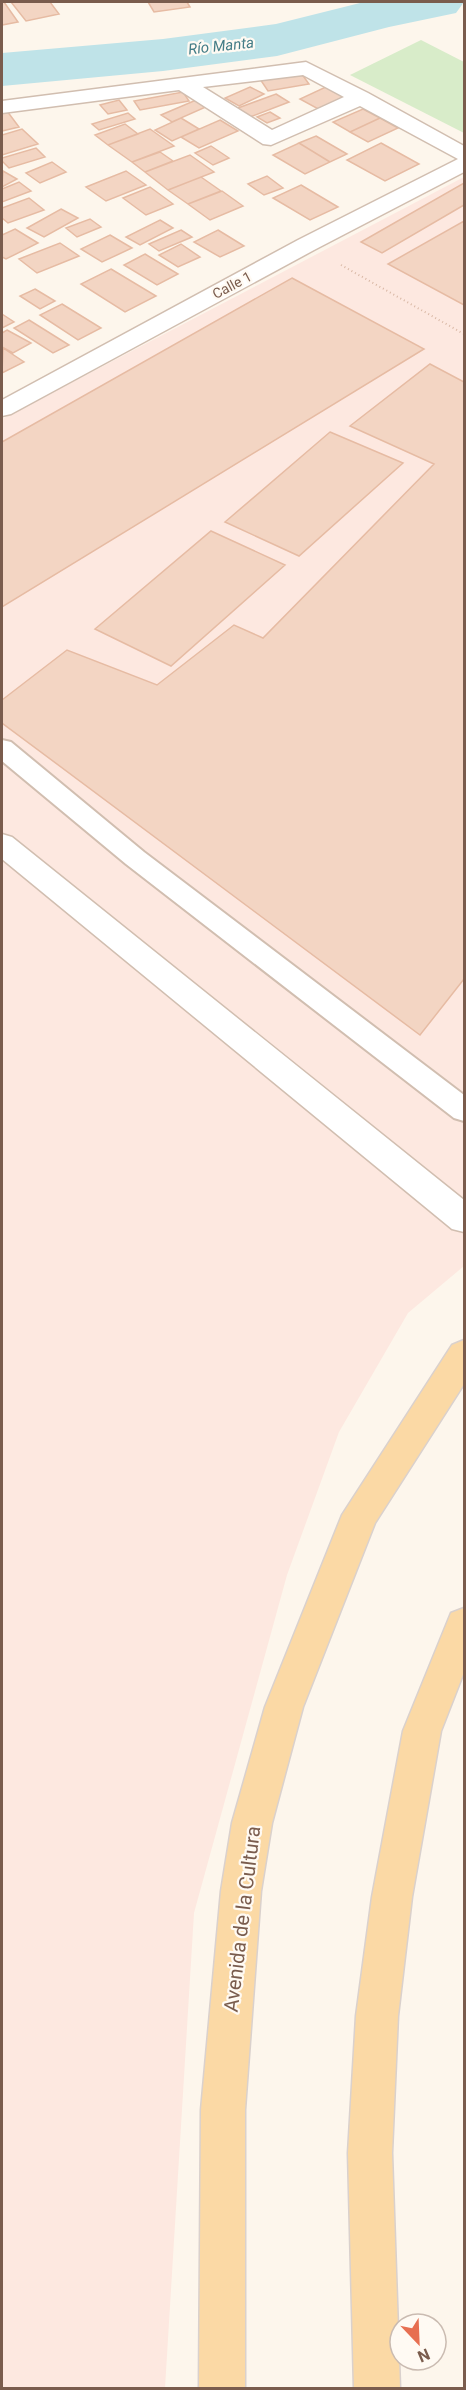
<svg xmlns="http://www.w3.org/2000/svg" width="466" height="2390" font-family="Roboto,sans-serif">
	<rect width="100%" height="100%" fill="#fdf6ec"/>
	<path fill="#fde8e0" d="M 464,177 L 464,1266 L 408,1313 L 339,1432 L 287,1575 L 194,1913 L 165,2388 L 2,2388 L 2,419 Z"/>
	<path fill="#d8ecc9" d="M 421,40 L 464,62 L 464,133 L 350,75 Z"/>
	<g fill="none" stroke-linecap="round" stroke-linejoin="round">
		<path fill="#bfe3e8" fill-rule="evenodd" d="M 364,2 L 464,2 L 456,13 L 389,27 L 277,56 L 163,71 L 2,86 L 2,53 L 163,39 L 276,24 Z"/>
	</g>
	<path fill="#f3d5c3" stroke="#e6bba3" stroke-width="1.5" d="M 2,2 L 4,2 L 18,22 L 2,25 Z
		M 11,2 L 50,2 L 59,14 L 26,21 Z
		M 148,2 L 187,2 L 190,7 L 154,12 Z
		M 301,73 L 309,84 L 268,91 L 260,79 Z
		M 330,85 L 349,96 L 320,110 L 300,99 Z
		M 250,87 L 264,94 L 239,106 L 225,98 Z
		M 183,92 L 189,101 L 140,110 L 134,101 Z
		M 276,94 L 289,102 L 250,117 L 238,108 Z
		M 119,100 L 127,110 L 108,114 L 100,105 Z
		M 196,100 L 208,106 L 172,122 L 161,115 Z
		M 363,109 L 380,118 L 350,132 L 333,122 Z
		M 7,111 L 19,127 L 2,131 L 2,112 Z
		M 270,112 L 280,118 L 267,123 L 257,117 Z
		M 128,113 L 135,119 L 99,130 L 92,124 Z
		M 181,118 L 199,129 L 172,141 L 155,130 Z
		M 380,118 L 398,128 L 368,142 L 350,132 Z
		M 220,120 L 238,131 L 199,148 L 181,137 Z
		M 125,124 L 138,134 L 108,145 L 95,135 Z
		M 22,129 L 38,144 L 2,155 L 2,135 Z
		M 150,129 L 174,146 L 132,162 L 108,145 Z
		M 316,136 L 347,154 L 330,162 L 299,143 Z
		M 299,143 L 330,162 L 305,174 L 273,155 Z
		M 381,143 L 419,164 L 385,181 L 347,160 Z
		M 211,146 L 229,158 L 213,165 L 195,153 Z
		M 36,148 L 45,157 L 9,168 L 2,161 L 2,158 Z
		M 160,152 L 173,161 L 145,172 L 132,162 Z
		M 190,155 L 214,172 L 168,190 L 145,172 Z
		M 52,162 L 66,172 L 40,183 L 26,173 Z
		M 3,171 L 17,179 L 2,187 Z
		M 126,171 L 146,185 L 106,201 L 86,187 Z
		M 267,176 L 283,188 L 264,195 L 248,184 Z
		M 201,177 L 221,191 L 188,204 L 168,190 Z
		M 19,182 L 31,191 L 2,202 L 2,189 Z
		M 464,183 L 464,205 L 382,253 L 361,242 Z
		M 301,185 L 338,207 L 310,220 L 273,198 Z
		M 150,187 L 173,204 L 146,215 L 123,198 Z
		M 222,191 L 243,206 L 210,220 L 188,204 Z
		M 29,198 L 44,210 L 8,223 L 2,218 L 2,208 Z
		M 61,209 L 78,218 L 44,237 L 27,228 Z
		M 90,219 L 101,227 L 77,237 L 66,228 Z
		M 160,220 L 173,228 L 140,245 L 126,237 Z
		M 464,221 L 464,305 L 388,264 Z
		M 15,229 L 38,243 L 6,259 L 2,257 L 2,235 Z
		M 181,230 L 192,237 L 159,251 L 149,244 Z
		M 218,230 L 244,246 L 220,257 L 194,242 Z
		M 110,235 L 132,248 L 102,262 L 81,249 Z
		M 60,243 L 79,256 L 37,273 L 19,259 Z
		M 181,244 L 200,257 L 178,267 L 159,255 Z
		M 145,254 L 178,274 L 157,285 L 124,265 Z
		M 111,269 L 156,296 L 125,312 L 81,284 Z
		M 292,278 L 424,349 L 2,607 L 2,442 Z
		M 35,289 L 55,301 L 40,309 L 20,296 Z
		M 62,304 L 101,328 L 78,340 L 40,315 Z
		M 2,314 L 14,322 L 2,328 Z
		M 29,320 L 69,345 L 53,353 L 14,328 Z
		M 7,330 L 31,343 L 13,353 L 2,347 L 2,333 Z
		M 3,348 L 24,362 L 2,373 Z
		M 430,364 L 464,382 L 464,979 L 420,1035 L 2,723 L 2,700 L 67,650 L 157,685 L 234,625 L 263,638 L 434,464 L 350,426 Z
		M 330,432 L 403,463 L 299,556 L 225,522 Z
		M 211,531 L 285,565 L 171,666 L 95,629 Z"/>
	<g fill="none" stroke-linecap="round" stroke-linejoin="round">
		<defs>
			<path id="lane" d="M 2,740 L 11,742 L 144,852 L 464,1095 L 464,1121 L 454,1118 L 126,864 L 2,761 Z"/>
			<path id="street" d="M 306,62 L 368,93 L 464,146 L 464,172 L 314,250 L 11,414 L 2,416 L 2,400 L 298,240 L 458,159 L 360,106 L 271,145 L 263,144 L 179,90 L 2,113 L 2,101 ZM 303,75 L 344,97 L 272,130 L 203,87 Z
				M 2,834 L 12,837 L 464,1200 L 464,1232 L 452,1229 L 2,859 Z"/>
			<path id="primary" d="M 464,1340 L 464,1384 L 375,1523 L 303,1707 L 272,1823 L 261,1891 L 245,2110 L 245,2388 L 199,2388 L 201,2110 L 221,1891 L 232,1823 L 265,1707 L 342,1515 L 452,1345 Z
				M 464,1608 L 464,1672 L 441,1731 L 412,1897 L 398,2016 L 392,2153 L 400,2388 L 354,2388 L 348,2153 L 356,2016 L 372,1897 L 403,1731 L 451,1613 Z"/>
		</defs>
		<use href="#lane" stroke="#d1beb0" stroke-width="4"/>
		<use href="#street" stroke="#d1beb0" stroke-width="3"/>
		<use href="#primary" stroke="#dad1cd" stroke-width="3"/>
		<path stroke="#d9b8a5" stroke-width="2" stroke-dasharray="1 3" stroke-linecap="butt" d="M 341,265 L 464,334"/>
		<use href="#lane" fill="#fff" fill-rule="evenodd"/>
		<use href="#street" fill="#fff" fill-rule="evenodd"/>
		<use href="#primary" fill="#fbd9a5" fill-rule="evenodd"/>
	</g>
	<g text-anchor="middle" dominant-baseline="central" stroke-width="4.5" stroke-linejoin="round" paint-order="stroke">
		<g font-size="14" fill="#7a5c4d" stroke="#fffaf3">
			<text transform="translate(232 285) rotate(-28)">Calle 1</text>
		</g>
		<g font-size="15" font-style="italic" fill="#437c86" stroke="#fffaf3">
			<text transform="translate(221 46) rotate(-6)">Río Manta</text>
		</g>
		<g font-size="20" fill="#7a5c4d" stroke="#fffaf3">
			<text transform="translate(242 1919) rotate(-83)">Avenida de la Cultura</text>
		</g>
	</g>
	<rect width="466" height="2390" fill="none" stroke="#7a5c4d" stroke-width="6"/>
	<g transform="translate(418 2342) rotate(157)"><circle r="28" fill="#fffaf3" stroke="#cabbb1" stroke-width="1.5"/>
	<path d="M0-4.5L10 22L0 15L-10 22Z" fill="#e76f51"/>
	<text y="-9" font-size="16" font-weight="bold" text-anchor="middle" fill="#7a5c4d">N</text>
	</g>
</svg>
